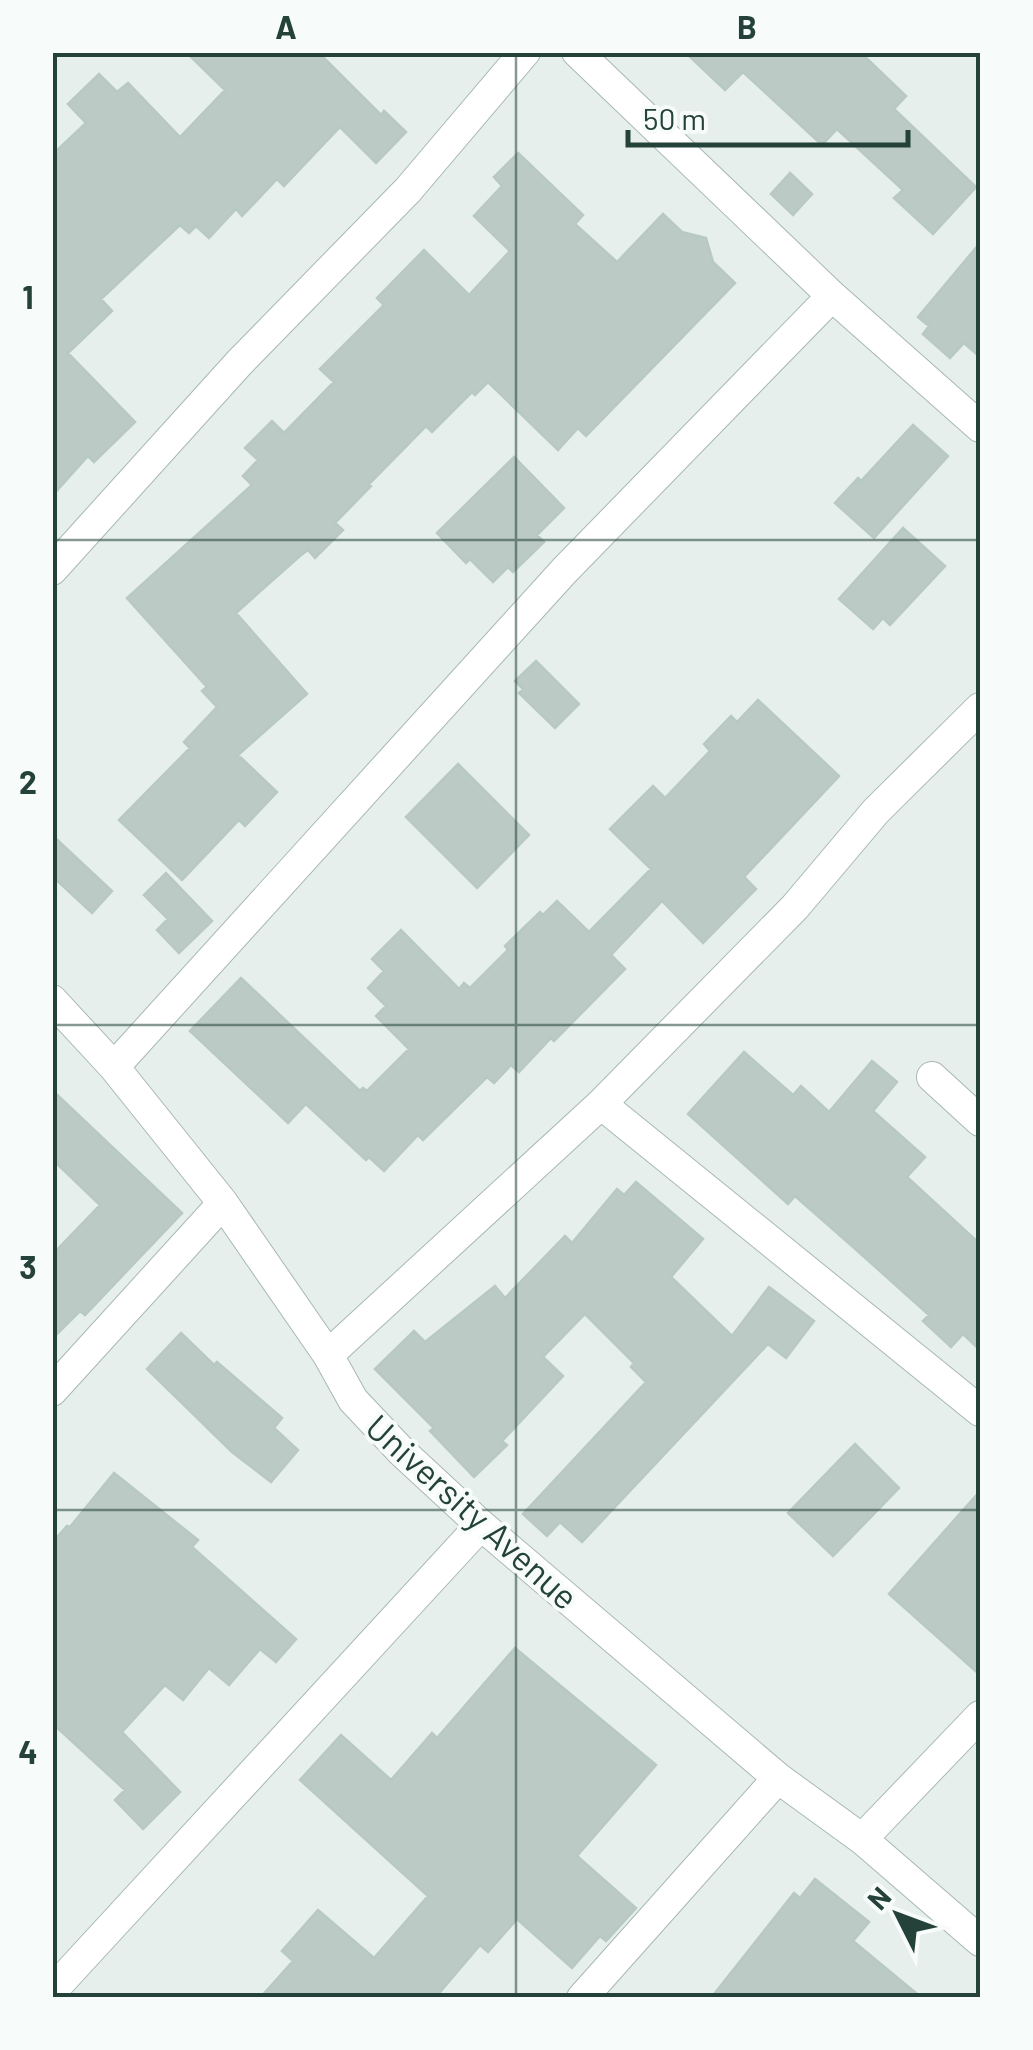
<svg xmlns="http://www.w3.org/2000/svg" width="1033" height="2050" font-family="Barlow,sans-serif">
	<rect width="100%" height="100%" fill="#e6efeb"/>
	<path fill="#bbcac4" stroke="#b8c9c2" stroke-width="2.5" d="M 186,52 L 318,52 L 381,115 L 384,111 L 406,132 L 376,163 L 340,127 L 284,186 L 277,179 L 242,216 L 236,209 L 209,238 L 196,226 L 189,233 L 180,225 L 101,299 L 112,311 L 68,353 L 135,422 L 94,462 L 88,456 L 52,496 L 52,155 L 86,123 L 68,104 L 99,74 L 117,92 L 128,83 L 180,137 L 225,90 Z
		M 685,52 L 860,52 L 906,96 L 894,109 L 976,187 L 933,234 L 894,198 L 903,190 L 837,129 L 822,145 L 743,72 L 725,90 Z
		M 518,153 L 583,215 L 575,224 L 617,262 L 663,214 L 682,232 L 706,238 L 713,262 L 735,283 L 586,436 L 578,428 L 558,450 L 488,382 L 475,395 L 472,392 L 432,432 L 426,426 L 369,484 L 371,486 L 335,523 L 343,530 L 315,558 L 308,550 L 301,555 L 236,613 L 307,694 L 238,755 L 277,792 L 245,826 L 239,820 L 182,880 L 119,820 L 190,748 L 184,742 L 217,707 L 202,691 L 207,687 L 127,598 L 252,485 L 243,476 L 258,460 L 245,448 L 272,421 L 284,433 L 334,382 L 320,369 L 384,305 L 377,298 L 424,250 L 469,295 L 510,251 L 474,216 L 502,186 L 494,177 Z
		M 790,173 L 812,194 L 793,215 L 771,194 Z
		M 980,243 L 980,357 L 964,343 L 950,358 L 923,334 L 929,326 L 918,317 Z
		M 913,425 L 948,456 L 874,538 L 835,503 L 858,478 L 861,481 Z
		M 514,457 L 564,508 L 537,535 L 544,542 L 513,572 L 508,567 L 493,582 L 470,559 L 466,563 L 437,533 Z
		M 903,528 L 945,566 L 890,625 L 883,618 L 873,629 L 839,599 Z
		M 536,661 L 579,704 L 555,728 L 519,693 L 523,689 L 515,681 Z
		M 758,700 L 839,776 L 744,877 L 756,889 L 703,943 L 662,901 L 611,955 L 625,969 L 554,1041 L 551,1038 L 519,1072 L 511,1065 L 494,1083 L 487,1077 L 423,1140 L 418,1135 L 384,1171 L 369,1157 L 366,1160 L 306,1104 L 288,1123 L 190,1031 L 241,978 L 360,1091 L 363,1088 L 367,1091 L 409,1049 L 376,1016 L 386,1006 L 368,988 L 384,971 L 372,959 L 401,930 L 459,989 L 464,983 L 470,988 L 508,950 L 505,946 L 540,912 L 543,915 L 557,901 L 589,932 L 651,869 L 610,829 L 653,786 L 665,798 L 710,751 L 704,744 L 731,716 L 737,722 Z
		M 458,764 L 529,835 L 477,888 L 406,817 Z
		M 52,835 L 112,891 L 92,913 L 52,876 Z
		M 166,873 L 212,921 L 179,953 L 157,930 L 168,919 L 144,895 Z
		M 744,1052 L 793,1095 L 801,1086 L 829,1112 L 872,1061 L 897,1082 L 873,1111 L 925,1157 L 907,1177 L 980,1244 L 980,1350 L 963,1334 L 951,1347 L 923,1321 L 929,1315 L 852,1246 L 795,1196 L 788,1204 L 688,1114 Z
		M 52,1090 L 182,1213 L 85,1315 L 80,1311 L 52,1339 L 52,1255 L 100,1205 L 52,1159 Z
		M 636,1182 L 703,1239 L 671,1277 L 732,1336 L 769,1287 L 814,1321 L 786,1358 L 768,1344 L 582,1542 L 560,1522 L 547,1536 L 523,1514 L 646,1382 L 631,1367 L 634,1363 L 585,1314 L 543,1357 L 563,1376 L 502,1441 L 507,1445 L 474,1477 L 430,1431 L 434,1428 L 375,1369 L 414,1331 L 425,1342 L 495,1286 L 505,1298 L 565,1236 L 572,1243 L 617,1189 L 624,1195 Z
		M 181,1333 L 214,1365 L 217,1362 L 282,1418 L 274,1428 L 298,1450 L 271,1482 L 232,1452 L 147,1369 Z
		M 855,1444 L 899,1488 L 833,1556 L 788,1513 Z
		M 114,1473 L 198,1540 L 192,1547 L 296,1639 L 276,1662 L 260,1649 L 229,1685 L 209,1668 L 183,1700 L 165,1685 L 122,1732 L 180,1792 L 143,1829 L 115,1800 L 125,1790 L 52,1723 L 52,1543 L 67,1526 L 70,1527 Z
		M 980,1491 L 980,1675 L 889,1594 Z
		M 515,1648 L 656,1765 L 577,1856 L 636,1908 L 606,1941 L 600,1936 L 572,1968 L 517,1919 L 488,1952 L 480,1945 L 435,1998 L 260,1998 L 293,1961 L 282,1951 L 318,1910 L 374,1958 L 428,1896 L 300,1780 L 341,1735 L 391,1780 L 432,1733 L 437,1738 Z
		M 815,1879 L 869,1922 L 853,1941 L 922,1998 L 711,1998 L 794,1893 L 800,1898 Z"/>
	<g fill="none" stroke-linecap="round" stroke-linejoin="round">
		<defs>
			<path id="minor" d="M 577,52 L 832,296 L 980,427
				M 52,570 L 239,363 L 408,190 L 525,52
				M 52,1000 L 114,1067 L 223,1203 L 328,1355 L 353,1400 L 402,1452 L 481,1525 L 778,1778 L 862,1839 L 980,1941
				M 114,1067 L 564,571 L 832,296
				M 932,1077 L 980,1121
				M 601,1104 L 980,1411
				M 328,1355 L 601,1104 L 795,907 L 876,811 L 980,708
				M 52,1391 L 223,1203
				M 862,1839 L 980,1716
				M 52,1991 L 481,1525
				M 582,1998 L 778,1778"/>
		</defs>
		<use href="#minor" stroke="#a8b8b2" stroke-width="32"/>
		<use href="#minor" stroke="#fff" stroke-width="30"/>
	</g>
	<path fill="none" stroke="#24423a" stroke-width="2.5" stroke-opacity="0.55" d="M 516,52 L 516,1998M 52,540 L 980,540M 52,1025 L 980,1025M 52,1510 L 980,1510"/>
	<g text-anchor="middle" dominant-baseline="central" stroke-width="8" stroke-linejoin="round" paint-order="stroke">
		<g font-size="35" fill="#24423a" stroke="#f7fbf9">
			<text transform="translate(473 1511) rotate(42)">University Avenue</text>
		</g>
	</g>
	<rect width="1033" height="2050" fill="none" stroke="#f7fbf9" stroke-width="110"/>
	<g transform="translate(898 1915) rotate(312)" stroke="#f7fbf9" stroke-width="8" paint-order="stroke">
	<path d="M0-8L18 38L0 25L-18 38Z" fill="#24423a"/>
	<text y="-15" font-size="28" font-weight="bold" text-anchor="middle" fill="#24423a">N</text>
	</g>
	<path d="M628 130v15h280v-15" fill="none" stroke="#24423a" stroke-width="5"/>
	<text x="643" y="130" font-size="30" fill="#24423a" stroke="#f7fbf9" stroke-width="8" paint-order="stroke">50 m</text>
	<rect x="55" y="55" width="923" height="1940" fill="none" stroke="#24423a" stroke-width="4"/>
	<g font-size="32" text-anchor="middle" font-weight="bold" fill="#24423a">
		<text x="286" y="39">A</text>
		<text x="747" y="39">B</text>
		<text x="28" y="309">1</text>
		<text x="28" y="794">2</text>
		<text x="28" y="1279">3</text>
		<text x="28" y="1764">4</text>
	</g>
</svg>
